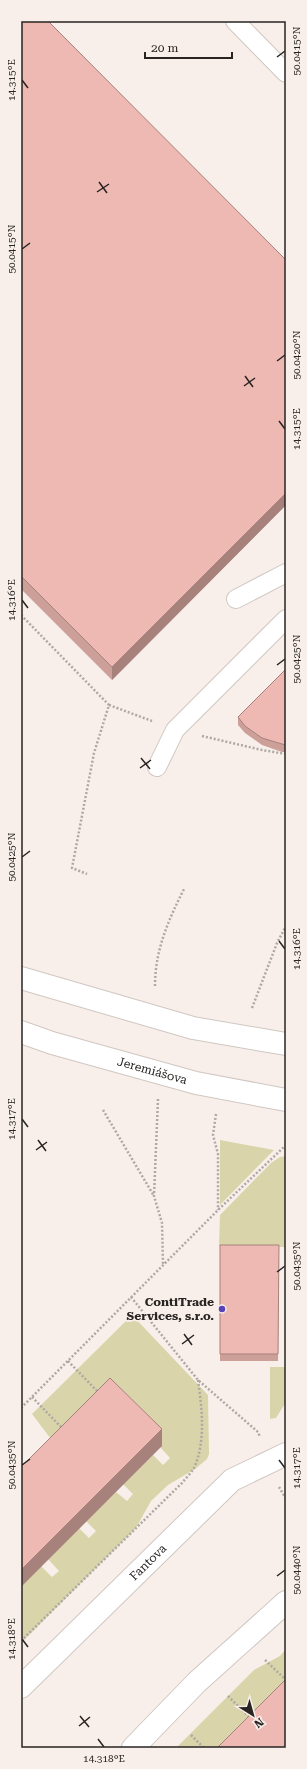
<svg xmlns="http://www.w3.org/2000/svg" width="307" height="1769" font-family="'Roboto Serif',serif">
	<rect width="100%" height="100%" fill="#f8efea"/>
	<path fill="#d9d4a9" d="M 220,1140 L 274,1150 L 220,1205 Z
		M 286,1156 L 285,1247 L 219,1246 L 220,1215 L 271,1163 L 280,1157 Z
		M 132,1315 L 208,1395 L 209,1454 L 207,1459 L 195,1469 L 168,1485 L 151,1501 L 136,1528 L 21,1643 L 21,1586 L 41,1566 L 52,1577 L 59,1571 L 48,1559 L 79,1528 L 89,1538 L 96,1531 L 86,1521 L 116,1492 L 127,1501 L 133,1494 L 123,1484 L 153,1455 L 163,1465 L 170,1458 L 160,1447 L 161,1446 L 57,1447 L 32,1414 Z
		M 270,1367 L 285,1367 L 286,1402 L 276,1418 L 270,1419 Z
		M 286,1649 L 286,1681 L 233,1748 L 176,1748 L 254,1670 L 280,1656 Z"/>
	<g fill="none" stroke-linecap="round" stroke-linejoin="round">
		<defs>
			<path id="service" d="M 235,21 L 286,73
				M 236,599 L 286,573
				M 157,767 L 175,730 L 286,619"/>
			<g id="minor">
				<path id="s1" d="M 21,1687 L 232,1480 L 286,1454"/>
				<path d="M 133,1748 L 197,1682 L 286,1602"/>
			</g>
			<g id="secondary">
				<path d="M 21,978 L 193,1028 L 286,1044"/>
				<path id="s2" d="M 21,1032 L 52,1043 L 196,1083 L 286,1100"/>
			</g>
		</defs>
		<use href="#service" stroke="#d0c7c2" stroke-width="20"/>
		<use href="#minor" stroke="#d0c7c2" stroke-width="24"/>
		<use href="#secondary" stroke="#d0c7c2" stroke-width="24"/>
		<path stroke="#aea8a4" stroke-width="2.5" stroke-dasharray="2 2" stroke-linecap="butt" d="M 21,615 L 109,705 L 94,753 L 72,868 L 87,874
			M 109,705 L 152,721
			M 202,736 L 262,750 L 286,754
			M 155,986 C 155,950 168,921 184,889
			M 252,1008 L 277,943 L 286,926
			M 158,1099 L 154,1196 L 162,1223 L 163,1264
			M 103,1110 L 154,1196
			M 216,1114 L 213,1135 L 218,1154 L 218,1210
			M 131,1297 L 198,1380 L 258,1432 L 260,1437
			M 68,1361 L 98,1392
			M 32,1397 L 62,1428
			M 21,1408 L 218,1210 L 286,1145
			M 279,1487 L 286,1499
			M 21,1641 L 182,1483 C 186,1478 191,1473 194,1468 C 206,1441 202,1409 198,1380
			M 265,1660 L 286,1680
			M 228,1696 L 250,1718
			M 191,1735 L 204,1748"/>
		<use href="#service" stroke="#fff" stroke-width="18"/>
		<use href="#minor" stroke="#fff" stroke-width="22"/>
		<use href="#secondary" stroke="#fff" stroke-width="22"/>
	</g>
	<path fill="#cd9f99" d="M 21,21 L 286,260 L 286,505 L 112,680 L 21,589 Z
		M 286,669 L 286,752 L 282,752 L 262,745 L 245,733 L 238,725 L 238,717 Z
		M 220,1245 L 279,1245 L 278,1361 L 220,1361 Z"/>
	<path fill="#a7827d" d="M 286,493 L 286,505 L 112,680 L 112,667 Z
		M 162,1429 L 162,1446 L 21,1587 L 21,1570 Z"/>
	<path fill="#eeb9b2" stroke="#a7827d" d="M 21,21 L 48,21 L 286,260 L 286,493 L 112,667 L 21,576 Z
		M 286,669 L 286,745 L 282,744 L 262,738 L 245,726 L 238,717 Z
		M 220,1245 L 279,1245 L 278,1354 L 220,1354 Z
		M 110,1378 L 162,1429 L 21,1570 L 21,1467 Z
		M 286,1679 L 286,1748 L 217,1748 Z"/>
	<path fill="none" stroke="#272422" stroke-width="1.5" d="M 277,57 L 285,51M 22,80 L 28,88M 99,182 L 107,193M 97,192 L 109,184M 22,249 L 30,243M 277,361 L 285,355M 245,376 L 253,387M 244,386 L 255,378M 279,421 L 285,429M 22,600 L 28,608M 277,665 L 285,659M 141,758 L 150,769M 140,768 L 151,760M 22,857 L 30,851M 279,941 L 285,949M 22,1119 L 28,1127M 38,1140 L 46,1151M 36,1150 L 47,1142M 277,1272 L 285,1266M 184,1334 L 192,1345M 182,1344 L 194,1335M 279,1460 L 285,1468M 22,1465 L 30,1459M 277,1576 L 285,1570M 22,1639 L 28,1647M 80,1716 L 89,1727M 79,1726 L 90,1717M 98,1739 L 104,1747"/>
	<circle fill="#5943bb" stroke="#f8efea" stroke-width="1.5" cx="222" cy="1309" r="4"/>
	<g text-anchor="middle" dominant-baseline="central" stroke-width="3.5" stroke-linejoin="round" paint-order="stroke">
		<g font-size="12" fill="#272422" stroke="#f8efea">
			<text stroke="none"><textPath href="#s2" startOffset="137">Jeremiášova</textPath></text>
			<text stroke="none"><textPath href="#s1" startOffset="178">Fantova</textPath></text>
		</g>
		<g font-size="12" font-weight="bold" fill="#272422" stroke="#f8efea" text-anchor="end">
			<text x="214" y="1302">ContiTrade<tspan x="214" dy="14">Services, s.r.o.</tspan></text>
		</g>
	</g>
	<rect width="307" height="1769" fill="none" stroke="#f8efea" stroke-width="44"/>
	<g transform="translate(253 1715) rotate(143)" stroke="#f8efea" stroke-width="3" paint-order="stroke">
	<path d="M0-3L7 15L0 10L-7 15Z" fill="#272422"/>
	<text y="-6" font-size="11" font-weight="bold" text-anchor="middle" fill="#272422">N</text>
	</g>
	<path d="M145 52v6h87v-6" fill="none" stroke="#272422" stroke-width="2"/>
	<text x="151" y="52" font-size="12" fill="#272422" stroke="#f8efea" stroke-width="3" paint-order="stroke">20 m</text>
	<rect x="22" y="22" width="263" height="1725" fill="none" stroke="#272422" stroke-width="1.5"/>
	<g font-size="10" text-anchor="middle" fill="#272422">
		<text transform="translate(296 51) rotate(-90)" y="4">50.0415°N</text>
		<text transform="translate(11 80) rotate(-90)" y="4">14.315°E</text>
		<text transform="translate(11 249) rotate(-90)" y="4">50.0415°N</text>
		<text transform="translate(296 355) rotate(-90)" y="4">50.0420°N</text>
		<text transform="translate(296 429) rotate(-90)" y="4">14.315°E</text>
		<text transform="translate(11 600) rotate(-90)" y="4">14.316°E</text>
		<text transform="translate(296 659) rotate(-90)" y="4">50.0425°N</text>
		<text transform="translate(11 857) rotate(-90)" y="4">50.0425°N</text>
		<text transform="translate(296 949) rotate(-90)" y="4">14.316°E</text>
		<text transform="translate(11 1119) rotate(-90)" y="4">14.317°E</text>
		<text transform="translate(296 1266) rotate(-90)" y="4">50.0435°N</text>
		<text transform="translate(11 1465) rotate(-90)" y="4">50.0435°N</text>
		<text transform="translate(296 1468) rotate(-90)" y="4">14.317°E</text>
		<text transform="translate(296 1570) rotate(-90)" y="4">50.0440°N</text>
		<text transform="translate(11 1639) rotate(-90)" y="4">14.318°E</text>
		<text x="104" y="1762">14.318°E</text>
	</g>
</svg>
